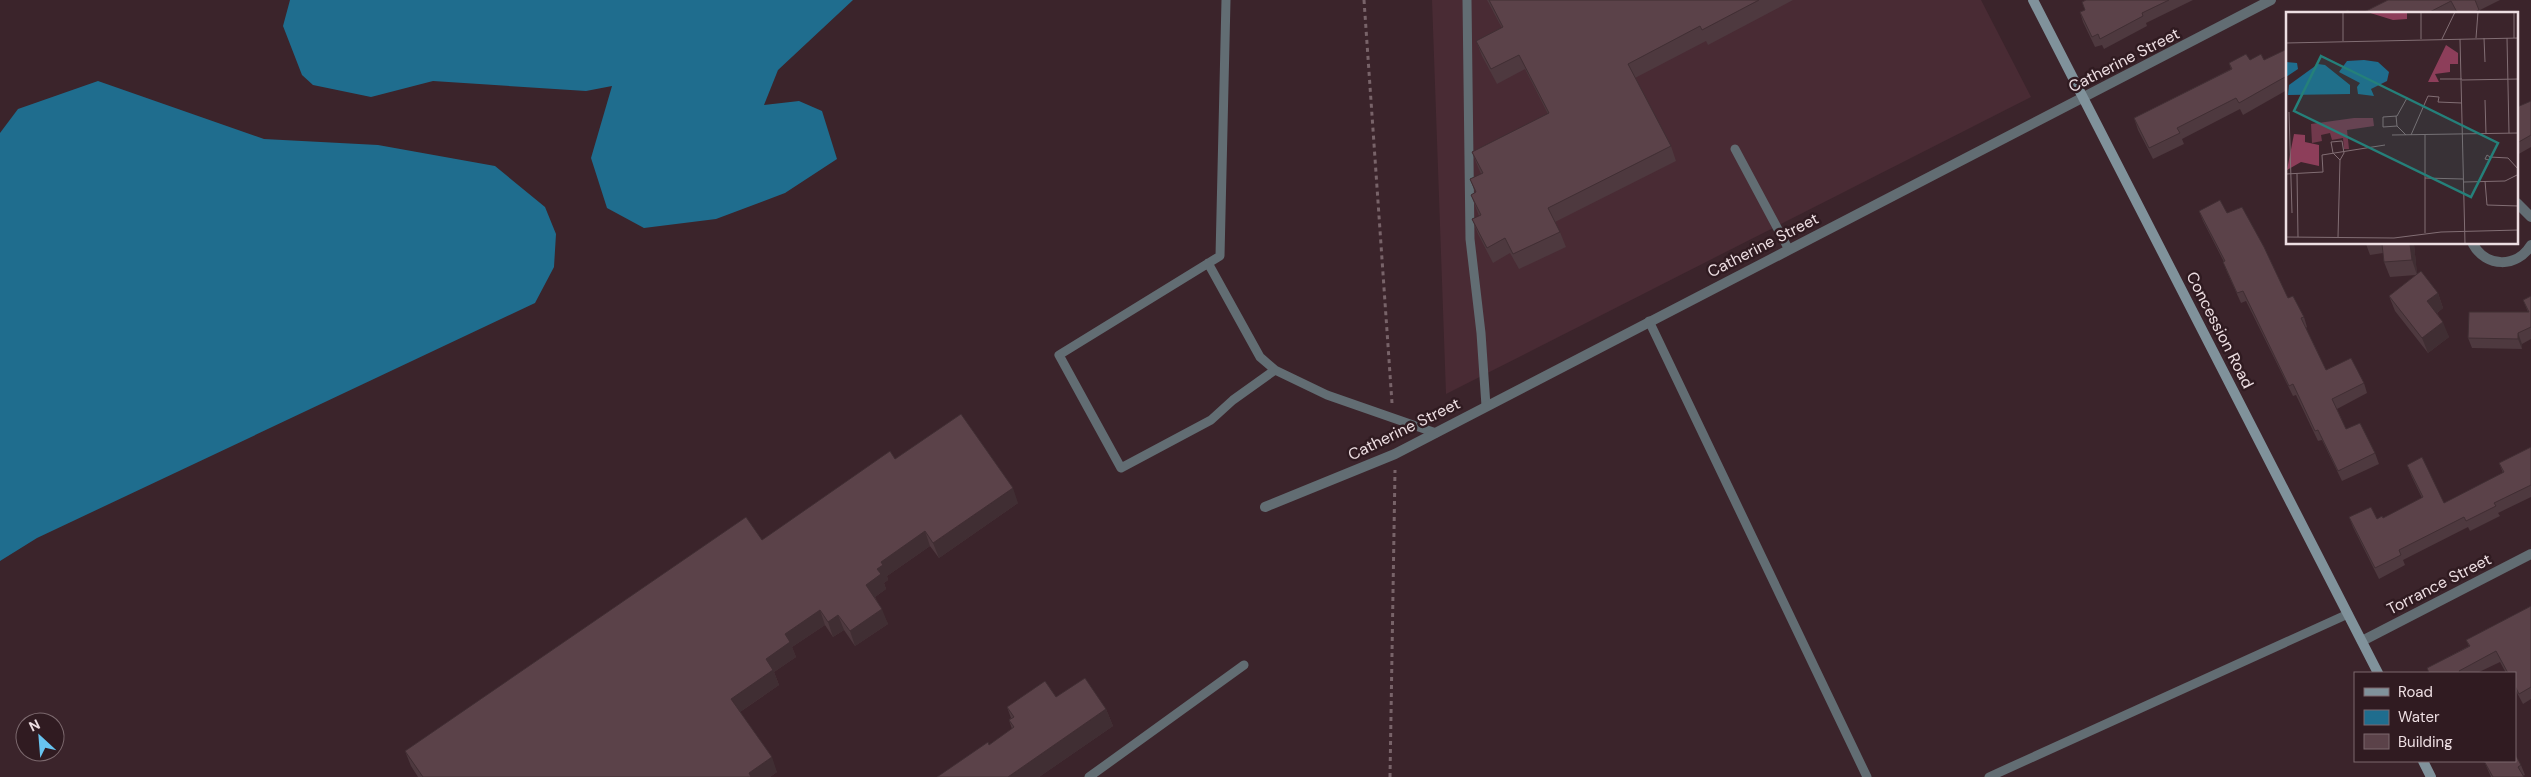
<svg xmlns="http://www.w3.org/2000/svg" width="2531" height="777" font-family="'DM Sans',sans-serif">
	<rect width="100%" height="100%" fill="#3b242b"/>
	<path fill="#492b34" d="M 1432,0 L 1981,0 L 2031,97 L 1446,394 Z"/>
	<path fill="#1f6d8e" d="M 290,0 L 853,0 L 778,70 L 764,105 L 799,101 L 822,111 L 837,159 L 785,193 L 716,219 L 644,228 L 607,208 L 591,158 L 612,86 L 586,91 L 433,81 L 371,97 L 313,85 L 302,75 L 283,26 Z
		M 98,81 L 264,139 L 378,145 L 495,166 L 545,207 L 556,234 L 554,267 L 535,303 L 37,538 L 0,561 L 0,133 L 18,109 Z"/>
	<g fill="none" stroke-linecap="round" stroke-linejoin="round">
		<path stroke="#786369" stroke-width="3" stroke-dasharray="4 4" stroke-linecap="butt" d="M 1364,0 L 1392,403
			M 1390,777 L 1395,470"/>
		<path stroke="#626d73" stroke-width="9" d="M 1226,0 L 1220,256 L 1059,355 L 1121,468 L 1211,420 L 1233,400 L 1275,370
			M 1467,0 L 1470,239 L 1481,333 L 1486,406
			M 1735,149 L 1788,248
			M 1208,263 L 1260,357 L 1275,370 L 1327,395 L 1436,433
			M 1649,321 L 1867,777
			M 1089,777 L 1244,665
			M 1989,777 L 2348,614"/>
		<path stroke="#626d73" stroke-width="10" d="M 2517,203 L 2531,217
			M 2473,244 C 2486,268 2517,268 2531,245
			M 1265,507 L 1395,454 L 2271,0
			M 2362,641 L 2531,554"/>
		<path stroke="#80929b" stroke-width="10" d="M 2033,0 L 2378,673
			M 2423,761 L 2431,777"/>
	</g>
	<path fill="#4e393f" d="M 1487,0 L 1793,0 L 1708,45 L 1706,41 L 1635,78 L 1671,146 L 1676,161 L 1555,222 L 1560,232 L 1566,247 L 1519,269 L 1510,253 L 1493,263 L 1478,234 L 1472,219 L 1479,216 L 1471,195 L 1475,192 L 1470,179 L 1481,174 L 1478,167 L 1472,152 L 1548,114 L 1525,69 L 1497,84 L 1482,56 L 1476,41 L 1502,28 Z
		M 2086,0 L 2193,0 L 2146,23 L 2147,26 L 2104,49 L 2102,45 L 2095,47 L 2083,22 L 2080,12 L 2085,10 L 2082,2 Z
		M 2388,0 L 2500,0 L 2480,10 L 2481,14 L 2456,14 L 2455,12 L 2452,14 L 2360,14 Z
		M 2287,49 L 2287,90 L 2243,115 L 2240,109 L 2182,139 L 2184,144 L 2153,159 L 2138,130 L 2134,118 L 2231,69 L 2229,63 L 2250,60 L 2264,60 Z
		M 2531,101 L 2531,147 L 2517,155 L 2517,107 Z
		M 2199,211 L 2227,213 L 2288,298 L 2304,317 L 2307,327 L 2306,328 L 2326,370 L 2364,383 L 2367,393 L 2337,409 L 2346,429 L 2375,453 L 2379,464 L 2342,481 L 2322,440 L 2318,441 L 2296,395 L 2293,396 L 2246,301 L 2241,303 L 2227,272 L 2223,262 L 2224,262 L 2203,221 Z
		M 2366,244 L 2414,244 L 2417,274 L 2438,293 L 2443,308 L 2437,313 L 2449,337 L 2428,353 L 2395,311 L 2389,296 L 2416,275 L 2390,277 L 2384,262 L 2383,253 L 2370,255 Z
		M 2531,296 L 2531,339 L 2522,344 L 2522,349 L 2472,348 L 2468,338 L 2528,312 L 2523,300 Z
		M 2531,447 L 2531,497 L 2498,513 L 2500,516 L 2470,531 L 2468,527 L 2403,560 L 2405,565 L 2379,579 L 2353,527 L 2349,517 L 2377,519 L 2383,518 L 2422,498 L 2411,475 L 2407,465 L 2444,503 L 2503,473 L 2499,463 Z
		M 895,459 L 1018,503 L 939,558 L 930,546 L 887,576 L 888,580 L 884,583 L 886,589 L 875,597 L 888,624 L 855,646 L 844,630 L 833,637 L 825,625 L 792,647 L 796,657 L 774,672 L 779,685 L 740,712 L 777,772 L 770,777 L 418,777 L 411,766 L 405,751 L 762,540 Z
		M 2531,606 L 2531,699 L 2523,704 L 2515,689 L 2515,673 L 2506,673 L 2500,662 L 2477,673 L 2429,673 L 2427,668 L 2469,646 L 2466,640 Z
		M 1056,697 L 1106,709 L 1113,726 L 1039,777 L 937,777 L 989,745 L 1012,729 L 1009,720 L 1011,718 L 1007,707 Z
		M 2484,761 L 2521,765 L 2525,775 L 2523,776 L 2524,777 L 2491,777 Z"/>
	<path fill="#402e33" d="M 2410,244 L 2414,244 L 2417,275 L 2412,260 Z
		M 2438,293 L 2443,308 L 2433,316 L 2427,301 Z
		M 2443,322 L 2449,337 L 2428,353 L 2422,338 Z
		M 2518,333 L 2522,344 L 2522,349 L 2518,339 Z
		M 1013,488 L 1018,503 L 939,558 L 933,543 Z
		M 925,531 L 930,546 L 887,576 L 888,580 L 884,583 L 886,589 L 871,600 L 866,585 L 877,569 L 881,562 Z
		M 882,609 L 888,624 L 855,646 L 850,631 Z
		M 820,610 L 825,625 L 792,647 L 796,657 L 774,672 L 779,685 L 737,714 L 731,699 L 766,659 L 785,634 Z
		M 838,615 L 844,630 L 833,637 L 828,622 Z
		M 1106,709 L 1113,726 L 1039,777 L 1008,777 Z
		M 772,757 L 777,772 L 770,777 L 750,777 L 749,773 Z"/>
	<path fill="#5b4249" stroke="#402e33" d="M 1489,0 L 1759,0 L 1702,30 L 1700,26 L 1628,64 L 1671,146 L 1548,208 L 1560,232 L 1513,254 L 1505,238 L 1487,248 L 1472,219 L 1481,215 L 1471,195 L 1476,192 L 1470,179 L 1483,173 L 1472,152 L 1549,113 L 1519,55 L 1491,69 L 1476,41 L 1503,27 Z
		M 2086,0 L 2169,0 L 2142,13 L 2143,16 L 2100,39 L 2098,34 L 2092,37 L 2080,12 L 2085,10 L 2082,2 Z
		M 2388,0 L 2475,0 L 2479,10 L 2471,14 L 2458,14 L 2451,1 L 2426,14 L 2360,14 Z
		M 2348,10 L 2350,14 L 2340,14 Z
		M 2287,49 L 2287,76 L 2276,82 L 2239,103 L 2236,98 L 2177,128 L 2180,133 L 2149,148 L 2134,118 L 2232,69 L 2229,63 L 2246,54 L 2250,60 L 2261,54 L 2264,60 Z
		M 2531,101 L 2531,135 L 2517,143 L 2517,107 Z
		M 2220,200 L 2227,213 L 2242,207 L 2264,247 L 2288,298 L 2293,296 L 2304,317 L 2301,318 L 2326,370 L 2351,358 L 2364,383 L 2332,399 L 2346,429 L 2360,423 L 2375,453 L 2338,471 L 2318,430 L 2315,431 L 2293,384 L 2289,386 L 2243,291 L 2237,293 L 2223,262 L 2225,261 L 2199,211 Z
		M 2382,244 L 2410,244 L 2412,260 L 2384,262 Z
		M 2421,271 L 2438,293 L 2427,301 L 2443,322 L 2422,338 L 2389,296 Z
		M 2531,296 L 2531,327 L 2518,333 L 2518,339 L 2468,338 L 2469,312 L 2529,312 L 2523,300 Z
		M 961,414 L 1013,488 L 933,543 L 925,531 L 881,562 L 883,565 L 877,569 L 881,574 L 866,585 L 882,609 L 850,631 L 838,615 L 828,622 L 820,610 L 785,634 L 790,642 L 766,659 L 773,670 L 731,699 L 772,757 L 749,773 L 751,777 L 423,777 L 405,751 L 746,517 L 762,540 L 890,451 L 895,459 Z
		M 2531,447 L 2531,485 L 2494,503 L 2496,506 L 2466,521 L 2464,517 L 2399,550 L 2401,555 L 2375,568 L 2349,517 L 2371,507 L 2377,519 L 2382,516 L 2383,518 L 2423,497 L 2407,465 L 2422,457 L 2444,503 L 2504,472 L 2499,463 Z
		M 2531,606 L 2531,687 L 2519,694 L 2515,686 L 2515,673 L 2508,673 L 2496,651 L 2459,671 L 2460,673 L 2429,673 L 2427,668 L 2470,646 L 2466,640 Z
		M 1085,678 L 1106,709 L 1008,777 L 937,777 L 988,742 L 989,745 L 1014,727 L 1009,720 L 1014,717 L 1007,707 L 1045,681 L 1056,697 Z
		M 2515,754 L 2521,765 L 2518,767 L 2524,777 L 2493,777 L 2484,761 L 2515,761 Z"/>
	<g text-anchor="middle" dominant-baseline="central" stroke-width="5" stroke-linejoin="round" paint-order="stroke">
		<g font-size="16" fill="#eddee2" stroke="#301b21">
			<text transform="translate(2124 60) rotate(-27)">Catherine Street</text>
			<text transform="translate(1763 245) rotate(-27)">Catherine Street</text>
			<text transform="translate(2220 330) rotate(63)">Concession Road</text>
			<text transform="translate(1404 429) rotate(-26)">Catherine Street</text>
			<text transform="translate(2439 584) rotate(-27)">Torrance Street</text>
		</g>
	</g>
	<g transform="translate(2286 12)">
		<rect width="232" height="232" fill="#3b242b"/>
		<path d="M 68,106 L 87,106 L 88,114 L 61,118 L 63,137 L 58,137 L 57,126 L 46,128 L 44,121 L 35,123 L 36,129 L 26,131 L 25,112 Z" fill="#71394c"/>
		<path d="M 81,0 L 121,0 L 121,7 L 107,8 ZM 160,33 L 172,41 L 172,52 L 164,52 L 164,60 L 149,62 L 153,70 L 142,70 ZM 8,122 L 19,123 L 19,130 L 33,133 L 33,154 L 15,150 L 1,158 Z" fill="#8d3e5a"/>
		<path d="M 78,48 L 92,50 L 103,60 L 101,69 L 85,77 L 88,84 L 72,82 L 71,75 L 74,71 L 53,60 L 61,49 ZM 0,50 L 11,51 L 12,57 L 0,65 ZM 32,52 L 39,53 L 64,73 L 64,82 L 2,83 L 3,73 Z" fill="#1f6d8e"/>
		<path fill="none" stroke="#826e74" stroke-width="1" d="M 57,0 L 57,29M 135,0 L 135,27M 228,0 L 228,26M 190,26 L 192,0M 198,26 L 199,50M 221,26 L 223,121M 156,27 L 169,0M 174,27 L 179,232M 0,31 L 233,26M 154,67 L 176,67M 176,68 L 233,67M 199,88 L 200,122M 3,100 L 6,201M 110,104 L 111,114 L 120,123M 111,114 L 97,115 L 97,105 L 111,104 L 121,86 L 123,87M 106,123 L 233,121M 125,123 L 142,84 L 153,85 L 152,90 L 176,91M 139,123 L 139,221M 201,143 L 204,145 L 203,148 L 199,147 ZM 204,145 L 222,146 L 233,158M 0,162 L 37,160 L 36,143 L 99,133M 11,162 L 12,225M 139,166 L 177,167M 199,169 L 201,193 L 233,194M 178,170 L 219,169 L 233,162M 0,225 L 108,226 L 155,220 L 233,218M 52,225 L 54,148 L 58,141 L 56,129 L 45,130 L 47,141 L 54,148"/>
		<path fill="#25807a" fill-opacity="0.15" stroke="#25807a" stroke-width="2.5" d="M 35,44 L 212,131 L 185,185 L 8,99 Z"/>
		<rect width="232" height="232" fill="none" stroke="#eddee2" stroke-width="2.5"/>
	</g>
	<rect x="2354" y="672" width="162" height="90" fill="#301b21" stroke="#7c696e"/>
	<rect x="2364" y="688" width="25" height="8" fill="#80929b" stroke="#7c696e"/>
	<text x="2398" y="697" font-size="15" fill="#eddee2">Road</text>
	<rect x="2364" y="710" width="25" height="15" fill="#1f6d8e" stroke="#7c696e"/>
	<text x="2398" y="722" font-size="15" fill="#eddee2">Water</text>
	<rect x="2364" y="734" width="25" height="15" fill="#5b4249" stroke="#7c696e"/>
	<text x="2398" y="747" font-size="15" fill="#eddee2">Building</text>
	<g transform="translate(40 737) rotate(334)"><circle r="24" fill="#301b21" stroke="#7c696e"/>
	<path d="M0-4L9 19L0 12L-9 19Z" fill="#67c4f0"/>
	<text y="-8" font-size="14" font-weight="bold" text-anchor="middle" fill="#eddee2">N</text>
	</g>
</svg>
